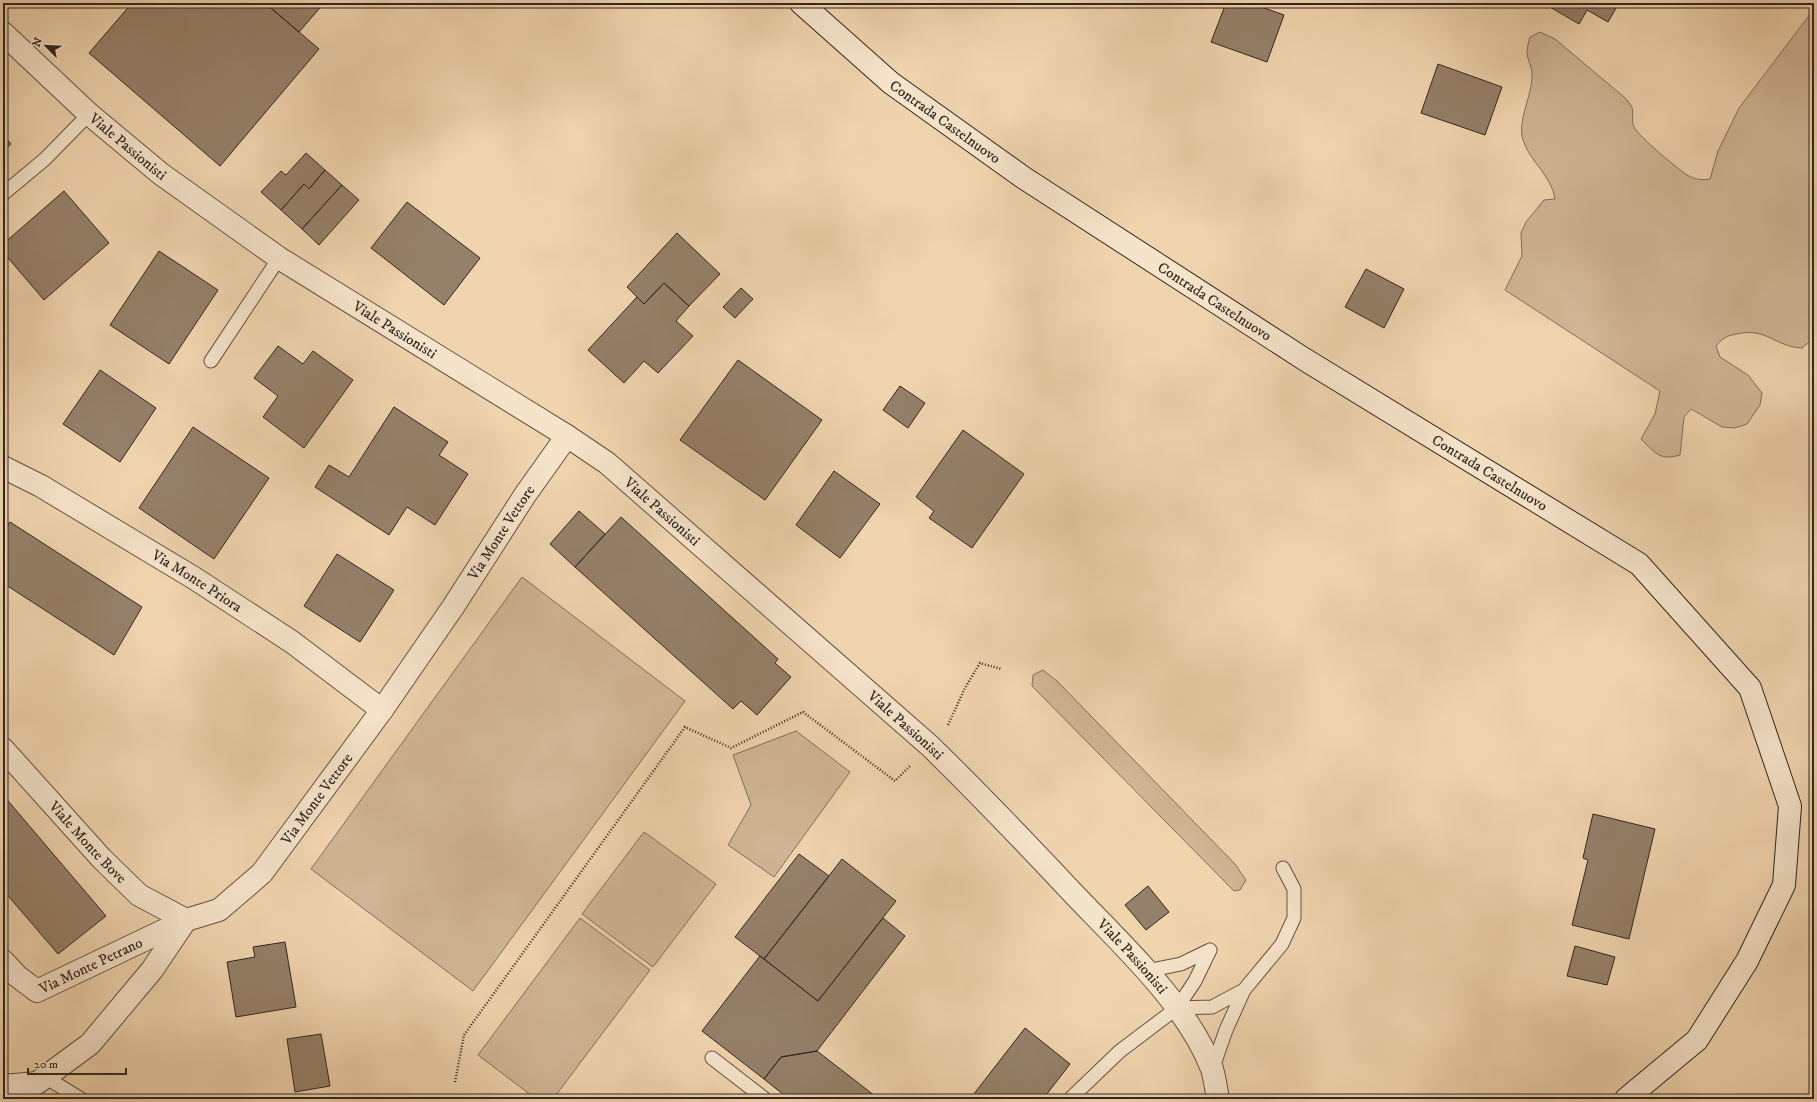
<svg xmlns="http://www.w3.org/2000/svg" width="1817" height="1102" font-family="'IM FELL DW Pica',serif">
	<rect width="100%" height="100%" fill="#f0d4ae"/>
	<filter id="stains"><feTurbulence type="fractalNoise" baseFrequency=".005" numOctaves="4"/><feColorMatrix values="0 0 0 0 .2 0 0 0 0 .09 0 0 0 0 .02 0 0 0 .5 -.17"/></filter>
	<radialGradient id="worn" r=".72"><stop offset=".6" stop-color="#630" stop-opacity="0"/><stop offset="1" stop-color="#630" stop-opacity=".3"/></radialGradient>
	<path fill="#d0b696" stroke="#816e5b" d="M 1814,9 L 1814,338 L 1802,348 C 1775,347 1767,327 1737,334 C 1726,336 1724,337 1716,346 L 1720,357 L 1748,375 L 1762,393 L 1760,405 L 1747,424 L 1735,428 L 1722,427 L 1691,409 L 1684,417 L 1680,455 C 1660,461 1655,453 1641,439 L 1655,414 L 1660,391 L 1505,290 L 1522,256 L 1521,233 L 1526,222 L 1544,200 L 1555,199 C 1552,176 1530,162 1523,140 C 1517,121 1532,96 1532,76 C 1533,68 1527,60 1527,52 C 1527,47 1529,41 1530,37 L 1540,32 L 1555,39 L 1624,97 C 1639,112 1629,113 1634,127 C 1637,135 1681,172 1689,176 C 1696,180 1703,180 1710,179 L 1718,151 L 1739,108 Z
		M 522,577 L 685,701 L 473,991 L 311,869 Z
		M 1043,670 L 1057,681 L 1235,864 L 1246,880 L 1240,890 L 1234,891 L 1032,686 L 1033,675 Z
		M 796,731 L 850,772 L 774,877 L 728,845 L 751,805 L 733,755 Z
		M 644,832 L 716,884 L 653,967 L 582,914 Z
		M 580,918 L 650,970 L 553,1099 L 536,1099 L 478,1055 Z"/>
	<path fill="#95806a" stroke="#322620" d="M 132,3 L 265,3 L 319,49 L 220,166 L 89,53 Z
		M 265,3 L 324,3 L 299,32 Z
		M 1226,3 L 1250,3 L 1284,15 L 1267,62 L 1211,42 Z
		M 1543,3 L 1619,3 L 1608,22 L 1587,10 L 1579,24 Z
		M 1438,64 L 1502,87 L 1485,135 L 1421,113 Z
		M 3,135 L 11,144 L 3,151 Z
		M 306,153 L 325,170 L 309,189 L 304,184 L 281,210 L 261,192 L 281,171 L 286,175 Z
		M 325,170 L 342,185 L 302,229 L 281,210 L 304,184 L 309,189 Z
		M 342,185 L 359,200 L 319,245 L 302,229 Z
		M 64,191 L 109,243 L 44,300 L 3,252 L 3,244 Z
		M 407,202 L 480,258 L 444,305 L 371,248 Z
		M 677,233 L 720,274 L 689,306 L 664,283 L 644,304 L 627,287 Z
		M 159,251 L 218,290 L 169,364 L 110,325 Z
		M 1366,269 L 1404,289 L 1384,328 L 1345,307 Z
		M 664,283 L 689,306 L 676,321 L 693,336 L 658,373 L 644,361 L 624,383 L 588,350 L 637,297 L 644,304 Z
		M 741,288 L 753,299 L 735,318 L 723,307 Z
		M 278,346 L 303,364 L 313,351 L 353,380 L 304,448 L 263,417 L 278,396 L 254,378 Z
		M 738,360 L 822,420 L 765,500 L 680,440 Z
		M 100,370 L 156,408 L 120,462 L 63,424 Z
		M 900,386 L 925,403 L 908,428 L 883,410 Z
		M 394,407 L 448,442 L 439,455 L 468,474 L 435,525 L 407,507 L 389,535 L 315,487 L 329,465 L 349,477 Z
		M 193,427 L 269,478 L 214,559 L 139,508 Z
		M 963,430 L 1024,474 L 972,548 L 929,518 L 934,511 L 916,497 Z
		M 834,471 L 880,504 L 840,558 L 796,525 Z
		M 579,511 L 605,534 L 575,567 L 550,544 Z
		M 621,517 L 778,659 L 775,663 L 791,677 L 757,715 L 741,701 L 733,709 L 575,567 Z
		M 10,522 L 142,607 L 114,655 L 3,583 L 3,533 Z
		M 337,554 L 394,590 L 360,642 L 304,606 Z
		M 3,795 L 106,916 L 58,954 L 3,890 Z
		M 1593,814 L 1655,829 L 1629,939 L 1572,925 L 1588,860 L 1583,858 Z
		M 799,854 L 829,876 L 764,959 L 735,937 Z
		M 842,859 L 896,901 L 818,1001 L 764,959 Z
		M 1148,886 L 1169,912 L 1146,930 L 1125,905 Z
		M 883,918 L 905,936 L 817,1051 L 781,1057 L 764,1079 L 702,1031 L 760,956 L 818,1001 Z
		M 285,942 L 296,1007 L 236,1017 L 227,962 L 255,957 L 253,947 Z
		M 1575,946 L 1615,957 L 1607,985 L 1567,976 Z
		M 1025,1028 L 1070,1064 L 1043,1099 L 970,1099 Z
		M 321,1034 L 330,1086 L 295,1092 L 287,1039 Z
		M 817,1051 L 879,1099 L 789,1099 L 764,1079 L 781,1057 Z"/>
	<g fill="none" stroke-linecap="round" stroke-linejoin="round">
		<defs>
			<path id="service" d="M 3,194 L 45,159 L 89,114
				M 211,361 L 279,258
				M 1146,971 L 1181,964 L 1210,950
				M 1177,1008 L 1212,1007 L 1244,990
				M 712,1058 L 765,1099
				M 1212,1070 L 1226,1030 L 1244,990 L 1282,944 L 1294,918 L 1294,889 L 1283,868
				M 45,1077 L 81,1099
				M 1070,1099 L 1120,1051 L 1177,1008 L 1195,981 L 1210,950"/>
			<g id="minor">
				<path id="s1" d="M 3,33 L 89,114 L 161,174 L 279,258 L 567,436 L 607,463 L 930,746 C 978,793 1024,841 1070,890 C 1118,941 1187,1003 1212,1069 C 1215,1079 1216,1089 1218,1099"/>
				<path id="s2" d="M 3,467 L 41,486 L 194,578 L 292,642 L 382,710"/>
				<path id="s3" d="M 3,749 L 102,859 L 139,895 L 186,920"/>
				<path id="s4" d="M 3,961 L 17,976 L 37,991 L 186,920 L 219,910 L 262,873 L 382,710 L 453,607 L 525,495 L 567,436"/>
				<path d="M 3,1086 L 37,1083 L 90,1044 L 152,970 L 185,921"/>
			</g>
			<g id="secondary">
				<path id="s5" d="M 801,3 L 891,83 L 1024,178 L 1304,359 L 1639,564 L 1750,688 L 1790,806 L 1784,885 L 1747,961 L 1697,1040 L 1626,1099"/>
			</g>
		</defs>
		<use href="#service" stroke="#625244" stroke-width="15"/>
		<use href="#minor" stroke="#625244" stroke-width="24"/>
		<use href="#secondary" stroke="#322620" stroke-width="24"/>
		<path stroke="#322620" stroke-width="2.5" stroke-dasharray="1 2" stroke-linecap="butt" d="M 948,725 L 965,688 L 980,663 L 1001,669
			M 455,1082 L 464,1035 L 685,727 L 731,748 L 803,712 L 895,781 L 911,765"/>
		<use href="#service" stroke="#f5e3ca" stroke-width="13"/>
		<use href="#minor" stroke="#f5e3ca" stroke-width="22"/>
		<use href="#secondary" stroke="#f5e3ca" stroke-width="22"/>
	</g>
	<g text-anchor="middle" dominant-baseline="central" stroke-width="3" stroke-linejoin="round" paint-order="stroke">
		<g font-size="15" fill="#322620" stroke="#f5e3ca">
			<text stroke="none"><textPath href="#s5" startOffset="187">Contrada Castelnuovo</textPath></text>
			<text stroke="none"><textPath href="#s1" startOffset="169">Viale Passionisti</textPath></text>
			<text stroke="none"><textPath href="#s5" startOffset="511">Contrada Castelnuovo</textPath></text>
			<text stroke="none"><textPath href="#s1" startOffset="493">Viale Passionisti</textPath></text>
			<text stroke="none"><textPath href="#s5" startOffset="835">Contrada Castelnuovo</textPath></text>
			<text stroke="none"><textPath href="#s1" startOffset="817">Viale Passionisti</textPath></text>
			<text stroke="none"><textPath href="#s4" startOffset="718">Via Monte Vettore</textPath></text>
			<text stroke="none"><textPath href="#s2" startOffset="225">Via Monte Priora</textPath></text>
			<text stroke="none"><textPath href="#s1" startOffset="1141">Viale Passionisti</textPath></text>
			<text stroke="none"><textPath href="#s4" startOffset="394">Via Monte Vettore</textPath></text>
			<text stroke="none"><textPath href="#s3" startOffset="126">Viale Monte Bove</textPath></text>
			<text stroke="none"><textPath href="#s1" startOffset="1465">Viale Passionisti</textPath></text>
			<text stroke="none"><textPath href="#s4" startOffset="105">Via Monte Petrano</textPath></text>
		</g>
	</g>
	<rect width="1817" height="1102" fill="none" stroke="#f0d4ae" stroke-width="16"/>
	<rect x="4" y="4" width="1809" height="1094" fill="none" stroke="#322620" stroke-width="2"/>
	<rect x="8" y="8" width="1801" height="1086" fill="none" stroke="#322620"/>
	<g transform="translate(46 46) rotate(294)" stroke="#f5e3ca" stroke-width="3" paint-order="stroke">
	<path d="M0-3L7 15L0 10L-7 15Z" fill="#322620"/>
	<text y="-6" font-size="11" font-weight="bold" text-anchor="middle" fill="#322620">N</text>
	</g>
	<path d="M28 1068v6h98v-6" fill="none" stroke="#322620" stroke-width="2"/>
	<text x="34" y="1068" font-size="12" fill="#322620" stroke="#f5e3ca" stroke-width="3" paint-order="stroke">20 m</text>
	<rect width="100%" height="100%" filter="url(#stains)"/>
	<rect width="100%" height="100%" fill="url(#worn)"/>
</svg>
